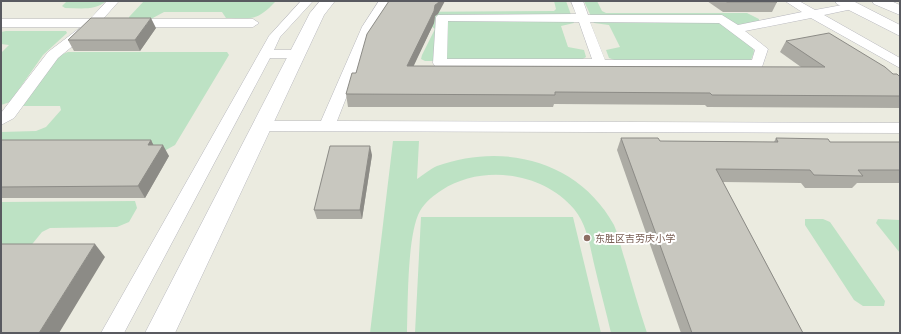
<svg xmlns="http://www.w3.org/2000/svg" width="901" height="334" font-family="'Archivo Narrow','Noto Sans SC',sans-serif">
	<rect width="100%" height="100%" fill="#ebebe0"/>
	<path fill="#bde2c4" d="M 67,1 L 106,1 C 96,11 79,8 65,8 L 62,6 Z
		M 144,1 L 276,1 C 256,22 253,18 226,18 L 222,12 L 164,12 L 151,19 L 129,19 L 129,17 Z
		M 554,1 L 566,1 L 574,23 L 561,26 L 568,47 L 584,50 L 586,57 L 581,60 L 425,61 L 421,59 L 422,55 L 435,29 L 432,27 L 386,22 L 396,12 L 554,11 L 556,9 Z
		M 584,1 L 597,1 L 602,11 L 606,13 L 747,13 L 759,19 L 759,21 L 727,27 L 753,48 L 754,52 L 751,60 L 746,61 L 617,61 L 609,58 L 606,50 L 620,47 L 609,25 L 594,23 Z
		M 6,31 L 66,31 L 67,33 L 43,55 L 10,102 L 1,105 L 1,53 L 9,45 L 1,44 L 1,32 Z
		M 68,52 L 227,52 L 229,55 L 175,145 L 166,150 L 1,150 L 1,132 L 36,131 L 46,127 L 61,110 L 60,106 L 20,106 L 58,56 Z
		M 393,141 L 419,141 L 417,179 C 423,175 430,169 437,166 C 504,142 579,161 614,225 C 619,236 621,249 625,260 C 632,284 639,309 647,333 L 611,333 C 606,311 600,290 595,268 C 590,248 588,226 574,209 C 543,172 482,164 442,190 C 434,195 425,202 420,211 C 407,234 408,303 407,333 L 370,333 Z
		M 135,201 L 137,208 L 129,222 L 117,227 L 50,228 L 42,232 L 29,248 L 1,253 L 1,202 Z
		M 421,217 L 573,217 L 601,333 L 415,333 Z
		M 805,219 L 823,219 L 830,222 L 885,301 L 884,306 L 863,306 L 854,300 L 805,225 Z
		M 878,219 L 900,220 L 900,253 L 876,223 Z"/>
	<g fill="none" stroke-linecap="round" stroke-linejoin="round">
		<defs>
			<path id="service" d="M 107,1 L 119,1 L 103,19 L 253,19 L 259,23 L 253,27 L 96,27 L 58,58 L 14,118 L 1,125 L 1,113 L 48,52 L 81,27 L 1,27 L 1,19 L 90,19 Z
				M 301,1 L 313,1 L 280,37 L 274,50 L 297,50 L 304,54 L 297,58 L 270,58 L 124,333 L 101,333 L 269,36 Z
				M 379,1 L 391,1 L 374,27 L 337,121 L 900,123 L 900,133 L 262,131 L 256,129 L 254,126 L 256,123 L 262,121 L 321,121 L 362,27 Z
				M 571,1 L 583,1 L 588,15 L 722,15 L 738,25 L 802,12 L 785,1 L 799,1 L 815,10 L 853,3 L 857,4 L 859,6 L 857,8 L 824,15 L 900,58 L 900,68 L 811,18 L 745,31 L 768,49 L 762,67 L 757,68 L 440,67 L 435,66 L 433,63 L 436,17 L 438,15 L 576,14 ZM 448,21 L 579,22 L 592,59 L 447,59 ZM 590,22 L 719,23 L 755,50 L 752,60 L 605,60 Z"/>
			<path id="tertiary" d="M 320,1 L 335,1 L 324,15 L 175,333 L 145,333 L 310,13 Z
				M 835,1 L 853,1 L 900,25 L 900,36 L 837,4 Z
				M 872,1 L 891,1 L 900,5 L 900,15 L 874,4 Z"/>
		</defs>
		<use href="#service" stroke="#b8b8be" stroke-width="1"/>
		<use href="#tertiary" stroke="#b8b8be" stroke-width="1"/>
		<use href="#service" fill="#fff" fill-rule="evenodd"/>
		<use href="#tertiary" fill="#fff" fill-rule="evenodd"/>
	</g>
	<path fill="#acaba4" d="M 389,1 L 438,14 L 435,16 L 434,23 L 413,66 L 801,67 L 780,52 L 786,41 L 900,77 L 900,108 L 707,107 L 705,105 L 554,104 L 553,107 L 348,107 L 346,94 Z
		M 707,1 L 774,1 L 777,2 L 772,12 L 723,12 Z
		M 156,28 L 140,51 L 74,51 L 68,40 Z
		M 621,138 L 660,141 L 774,142 L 776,138 L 830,142 L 900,142 L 900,183 L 857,183 L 852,188 L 805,188 L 801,183 L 723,182 L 803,333 L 681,333 L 617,150 Z
		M 1,140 L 151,140 L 153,145 L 169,156 L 145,198 L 1,198 Z
		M 372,155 L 362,219 L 317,219 L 314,210 Z"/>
	<path fill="#8c8b86" d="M 439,1 L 445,1 L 438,14 L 435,16 L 434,23 L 408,78 L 407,66 L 435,5 Z
		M 151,18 L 156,28 L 140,51 L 135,40 Z
		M 151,140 L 157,152 L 148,145 Z
		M 163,145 L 169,156 L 145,198 L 138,186 Z
		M 370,146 L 372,155 L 362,219 L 360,210 Z
		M 95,244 L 105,257 L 59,333 L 39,333 Z"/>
	<path fill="#c8c7bf" stroke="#8c8b86" d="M 389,1 L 439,1 L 438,3 L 435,5 L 434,11 L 407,66 L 825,67 L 786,41 L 829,33 L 885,67 L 893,74 L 897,74 L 900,77 L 900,96 L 712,95 L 710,93 L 555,92 L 555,95 L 346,94 L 352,73 L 356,73 L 367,34 Z
		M 725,1 L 774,1 L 777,2 L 727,2 Z
		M 91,18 L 151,18 L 135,40 L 68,40 Z
		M 621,138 L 658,138 L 660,141 L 778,142 L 776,138 L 828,139 L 830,142 L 900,142 L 900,170 L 858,170 L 863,176 L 814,175 L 810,170 L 716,169 L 803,333 L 692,333 Z
		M 1,140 L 151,140 L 148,145 L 163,145 L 138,186 L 1,187 Z
		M 330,146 L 370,146 L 360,210 L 314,210 Z
		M 2,244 L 95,244 L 39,333 L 1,333 L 1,245 Z"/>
	<circle fill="#8d6e63" stroke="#fff" stroke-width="1.5" cx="587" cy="238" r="4"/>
	<g text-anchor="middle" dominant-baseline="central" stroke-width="4" stroke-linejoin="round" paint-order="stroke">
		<g font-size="10" fill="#785e54" stroke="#fff" text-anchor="start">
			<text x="595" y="238">东胜区吉劳庆小学</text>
		</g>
	</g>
	<rect width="901" height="334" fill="none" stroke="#595a60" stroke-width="4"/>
</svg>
